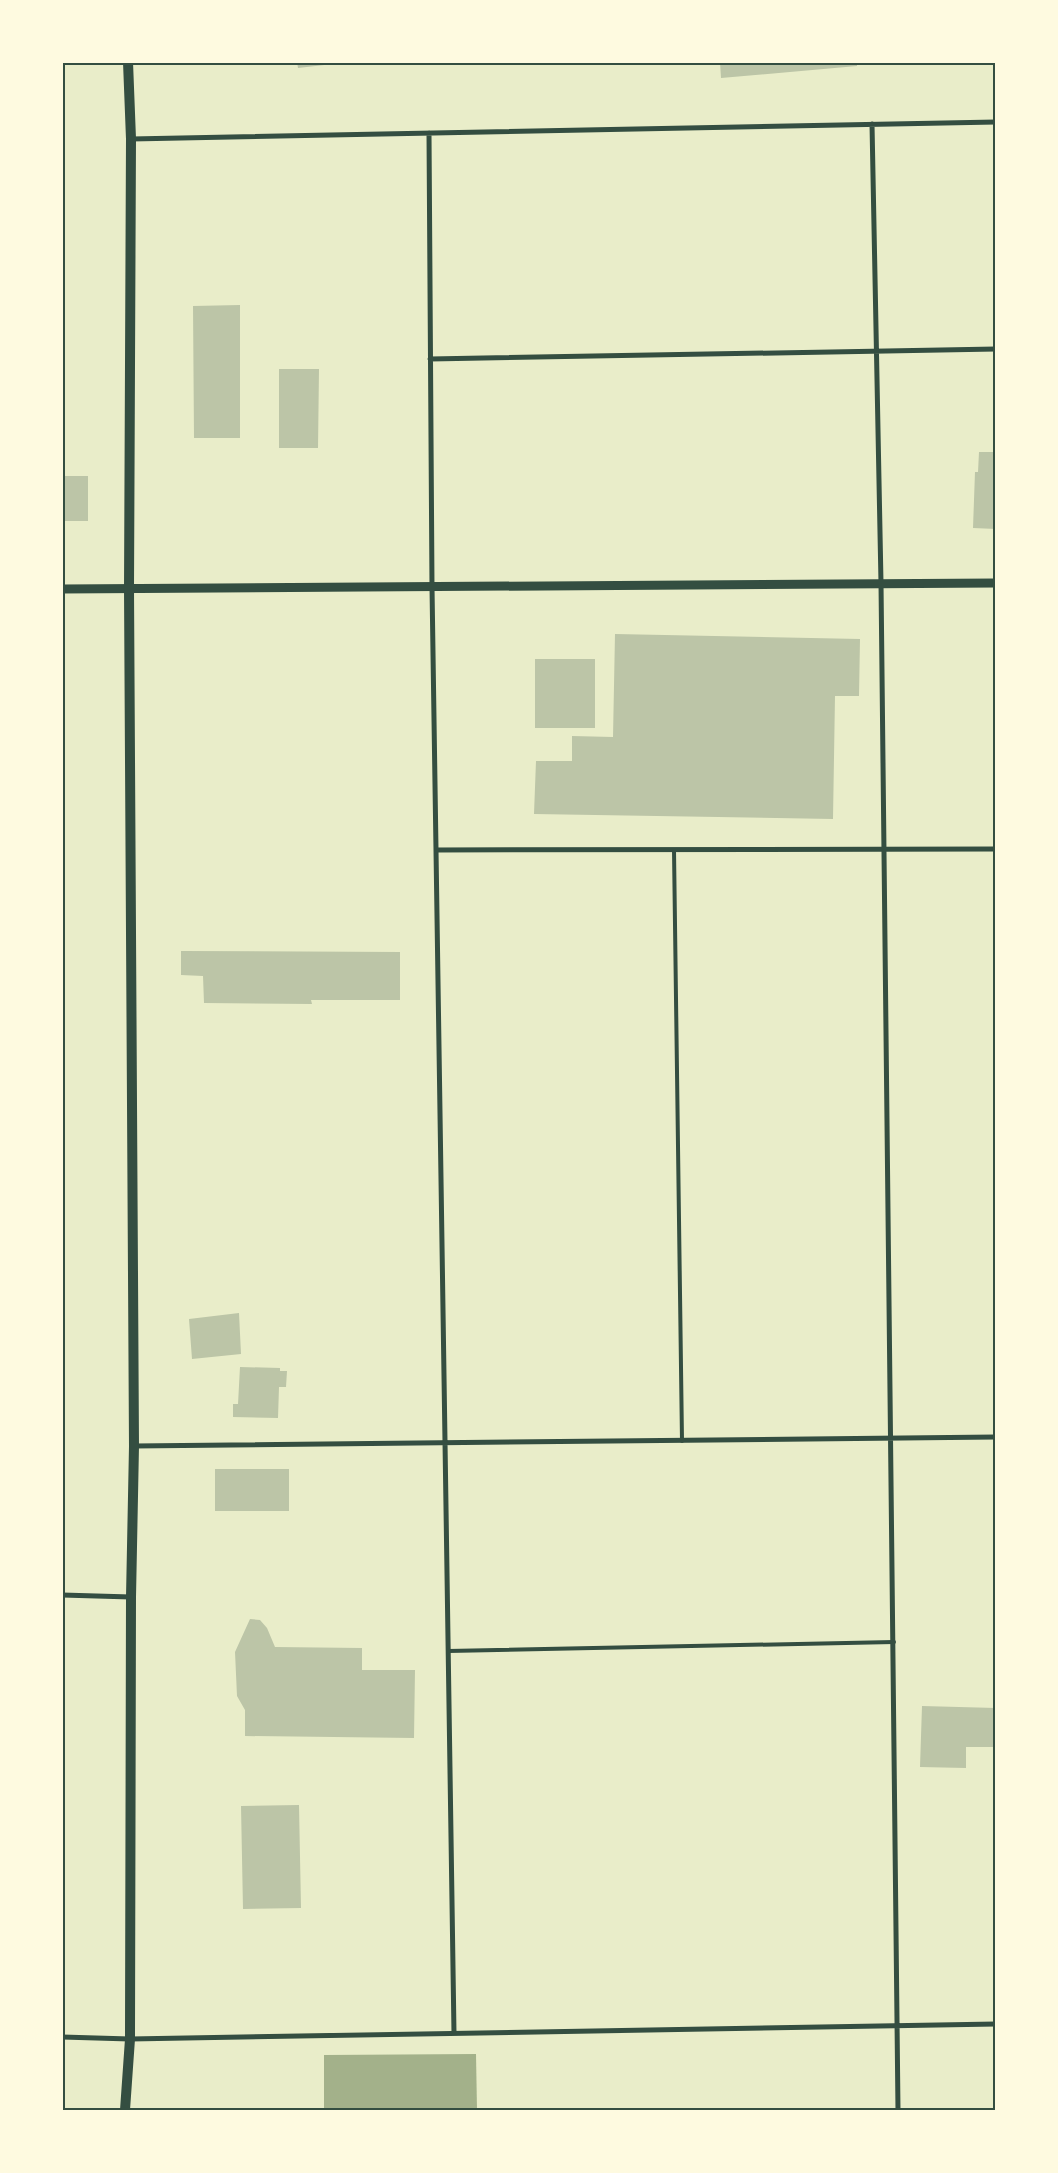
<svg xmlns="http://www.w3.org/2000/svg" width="1058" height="2173" font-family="Roboto,sans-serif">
	<rect width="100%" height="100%" fill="#e9edc9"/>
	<path fill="#a3b18a" d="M 476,2054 L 477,2110 L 324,2110 L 324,2055 Z"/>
	<path fill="#bcc5a7" d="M 297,62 L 333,62 L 333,64 L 298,68 Z
		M 720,62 L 857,62 L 857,66 L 721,78 Z
		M 240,305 L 240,438 L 194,438 L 193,306 Z
		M 279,369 L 319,369 L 318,448 L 279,448 Z
		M 979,452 L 996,452 L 996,529 L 973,528 L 975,472 L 978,472 Z
		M 62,476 L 88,476 L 88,521 L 62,521 Z
		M 615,634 L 860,639 L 859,696 L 835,696 L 833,819 L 534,814 L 536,761 L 572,761 L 572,736 L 613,737 Z
		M 535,659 L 595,659 L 595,728 L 535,728 Z
		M 181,951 L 400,952 L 400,1000 L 311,1000 L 312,1004 L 204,1003 L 203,976 L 181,975 Z
		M 239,1313 L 241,1354 L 192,1359 L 189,1319 Z
		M 240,1367 L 280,1368 L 280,1371 L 287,1371 L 286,1387 L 279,1387 L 278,1418 L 233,1417 L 233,1404 L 238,1404 Z
		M 215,1469 L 289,1469 L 289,1511 L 215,1511 Z
		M 250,1619 L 260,1620 L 267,1628 L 275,1647 L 362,1648 L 362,1670 L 415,1670 L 414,1738 L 245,1736 L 245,1710 L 237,1696 L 235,1652 Z
		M 922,1706 L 996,1708 L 996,1747 L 966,1747 L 966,1768 L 920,1767 Z
		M 299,1805 L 301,1908 L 243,1909 L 241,1806 Z"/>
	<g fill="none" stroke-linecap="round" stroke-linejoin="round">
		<path stroke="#344e41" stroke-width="4" d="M 674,850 L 682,1441
			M 448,1651 L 894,1642"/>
		<path stroke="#344e41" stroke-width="5" d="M 872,124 L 881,583 L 898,2110
			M 429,133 L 432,587 L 454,2033
			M 131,139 L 996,122
			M 430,359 L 996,349
			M 436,850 L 996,849
			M 134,1446 L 996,1437
			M 62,1595 L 131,1597
			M 62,2037 L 130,2039 L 996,2024"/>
		<path stroke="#344e41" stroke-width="9" d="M 62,589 L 996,583"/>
		<path stroke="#344e41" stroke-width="10" d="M 125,2110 L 130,2039 L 131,1597 L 134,1446 L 129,589 L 131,139 L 128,62"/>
	</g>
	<rect width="1058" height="2173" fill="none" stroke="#fefae0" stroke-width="128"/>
	<rect x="64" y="64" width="930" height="2045" fill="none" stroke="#344e41" stroke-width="2"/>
</svg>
